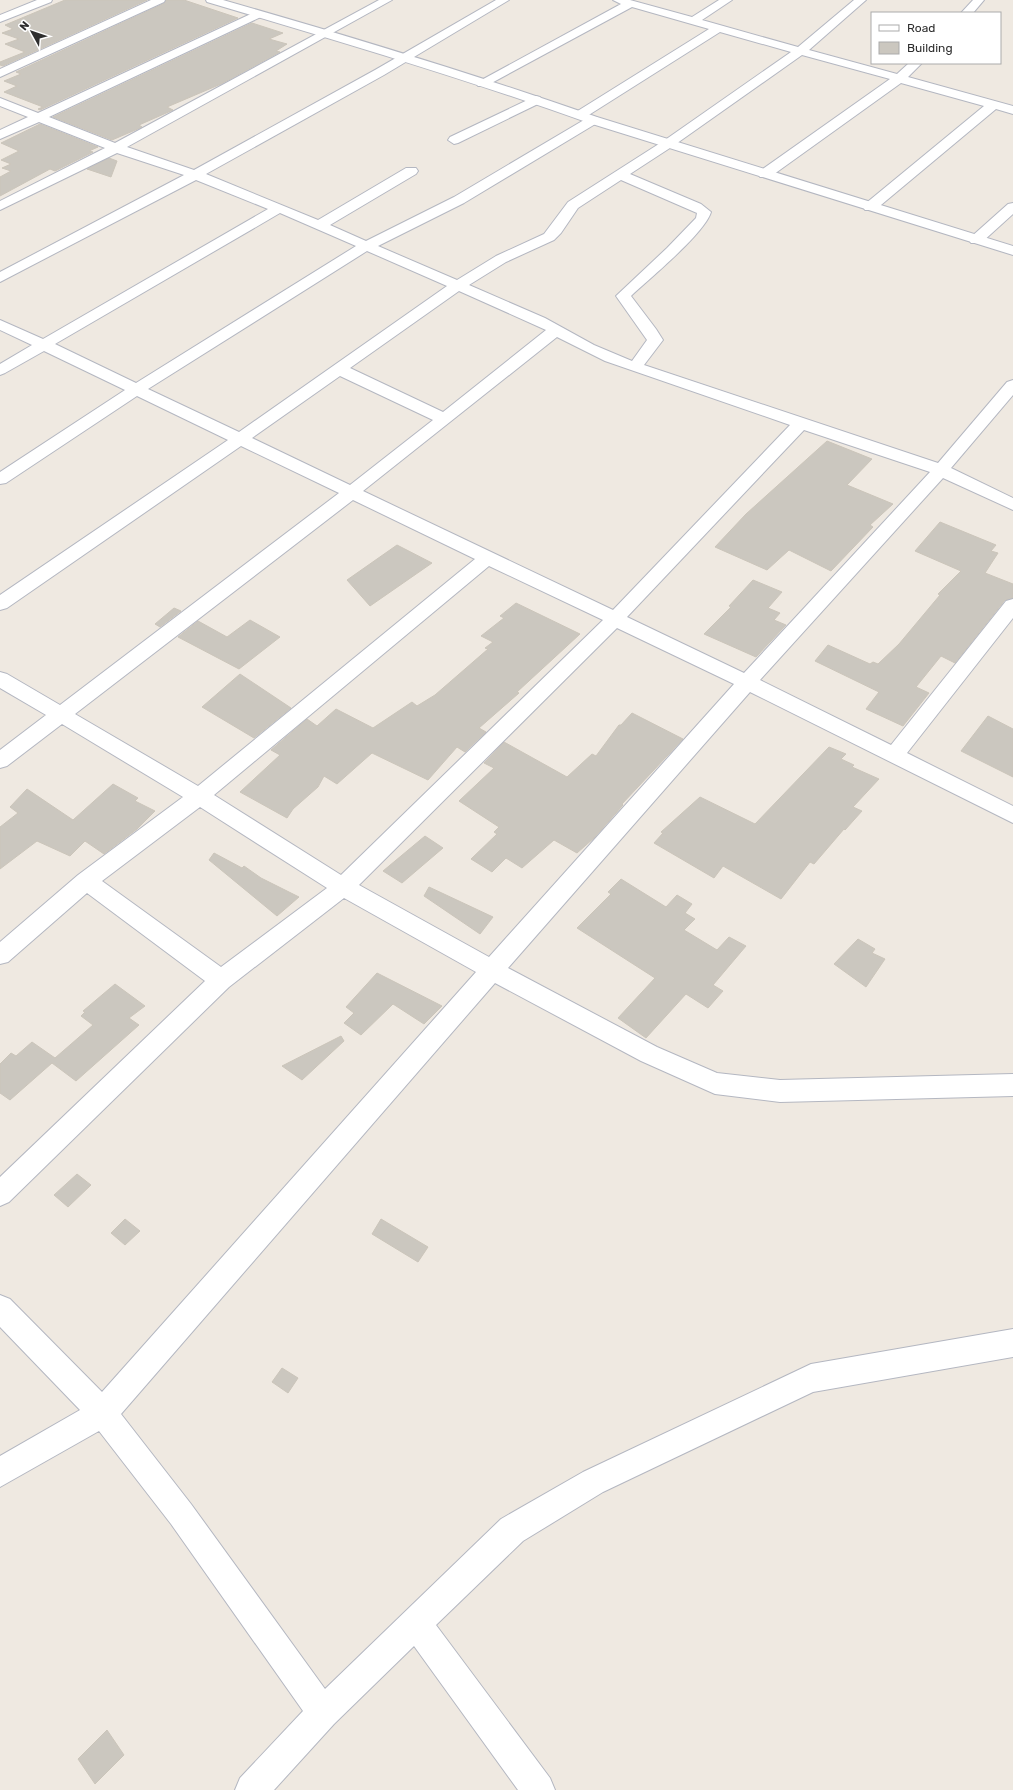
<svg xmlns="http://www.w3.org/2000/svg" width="1013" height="1790" font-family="Rubik,sans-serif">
	<rect width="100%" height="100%" fill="#efe9e1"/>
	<path fill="#cbc7bf" stroke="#cbc5ba" d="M 65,0 L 147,0 L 3,66 L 0,65 L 0,62 L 25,52 L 5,44 L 19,39 L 2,33 L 13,29 L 5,25 Z
		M 166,0 L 184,0 L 238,18 L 40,110 L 38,109 L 43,107 L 4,92 L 17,86 L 4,81 L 21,74 L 16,72 L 165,3 Z
		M 252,23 L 283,33 L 269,39 L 287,44 L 276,51 L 280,52 L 221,84 L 167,107 L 173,110 L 139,125 L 142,127 L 140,128 L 112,140 L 53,117 Z
		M 40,124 L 98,147 L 89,151 L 93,152 L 55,171 L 50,169 L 0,196 L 0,177 L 11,171 L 2,168 L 11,164 L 1,160 L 19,151 L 1,143 Z
		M 109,158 L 117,161 L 111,177 L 87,169 Z
		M 827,441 L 872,459 L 847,485 L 893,504 L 870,525 L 873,527 L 831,571 L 789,550 L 767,570 L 715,547 L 746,514 Z
		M 940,522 L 996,545 L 991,551 L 998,553 L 985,573 L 1013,584 L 1013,598 L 1005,600 L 955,663 L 941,656 L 916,687 L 929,693 L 903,726 L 866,709 L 879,692 L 815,661 L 828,645 L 870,664 L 873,662 L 878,664 L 899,644 L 940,595 L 938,594 L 961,571 L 915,551 Z
		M 397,545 L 432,563 L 370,606 L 347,580 Z
		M 753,580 L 782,592 L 768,608 L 780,613 L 774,620 L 786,625 L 756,657 L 704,634 L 731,607 L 729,606 Z
		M 516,603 L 580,634 L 517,692 L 519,693 L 479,728 L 486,732 L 465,752 L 457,747 L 428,780 L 372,753 L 337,784 L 324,776 L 318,787 L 293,809 L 287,818 L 240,792 L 280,755 L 271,750 L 307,719 L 317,726 L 336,709 L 373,728 L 412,702 L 417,706 L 435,695 L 488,649 L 485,648 L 493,642 L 481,636 L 504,618 L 500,616 Z
		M 174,608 L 181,611 L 160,627 L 155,624 Z
		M 250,620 L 280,637 L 239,669 L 178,637 L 198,621 L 227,637 Z
		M 240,674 L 291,708 L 254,738 L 202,707 Z
		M 632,713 L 683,739 L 622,804 L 623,805 L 594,838 L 577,853 L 554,840 L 522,868 L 506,858 L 492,872 L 471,859 L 497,834 L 494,832 L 499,827 L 459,801 L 494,768 L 484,763 L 504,742 L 567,777 L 592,754 L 596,756 L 619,725 L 621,725 Z
		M 988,716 L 1013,729 L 1013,777 L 961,751 Z
		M 829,747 L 846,754 L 841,759 L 854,765 L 852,767 L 879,779 L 853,807 L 862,811 L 845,830 L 844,829 L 814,864 L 810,862 L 781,899 L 723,866 L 714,878 L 654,843 L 663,833 L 661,832 L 700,797 L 755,824 Z
		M 113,784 L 138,798 L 135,801 L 155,811 L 137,829 L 104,854 L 85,841 L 70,856 L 37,841 L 0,869 L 0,827 L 18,813 L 10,807 L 27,789 L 73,820 Z
		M 425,836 L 443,848 L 402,883 L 383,871 Z
		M 214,853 L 242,868 L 244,866 L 261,878 L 299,897 L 277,916 L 209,860 Z
		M 621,879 L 666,907 L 677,895 L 692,904 L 685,913 L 695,919 L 684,930 L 717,950 L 729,937 L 746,946 L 713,985 L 723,991 L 708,1008 L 686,994 L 646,1038 L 618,1018 L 655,978 L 577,928 L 611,894 L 608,892 Z
		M 429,887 L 493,917 L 480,934 L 424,896 Z
		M 858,939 L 875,949 L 872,953 L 885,959 L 866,987 L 834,964 Z
		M 377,973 L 442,1006 L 424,1024 L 393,1004 L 361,1035 L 344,1023 L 354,1013 L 346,1007 Z
		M 115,984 L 145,1006 L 129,1018 L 139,1025 L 76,1081 L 52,1063 L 10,1100 L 0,1093 L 0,1064 L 11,1053 L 16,1056 L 32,1042 L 55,1058 L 93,1025 L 81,1016 L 85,1012 L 83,1011 Z
		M 341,1036 L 344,1041 L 302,1080 L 282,1066 Z
		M 77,1174 L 91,1185 L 68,1207 L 54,1195 Z
		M 125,1219 L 140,1231 L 125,1245 L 111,1233 Z
		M 381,1219 L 428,1247 L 418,1262 L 372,1234 Z
		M 282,1368 L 298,1378 L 288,1393 L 272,1382 Z
		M 107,1730 L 124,1755 L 95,1784 L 78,1759 Z"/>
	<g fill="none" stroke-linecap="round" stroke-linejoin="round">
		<defs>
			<path id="street" d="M 151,0 L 165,0 L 164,2 L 0,77 L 0,69 Z
				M 379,0 L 392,0 L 127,147 L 194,170 L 375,70 L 496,0 L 509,0 L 384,75 L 206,174 L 318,220 L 406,168 L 416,168 L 418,171 L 416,174 L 330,225 L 366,241 L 454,197 L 589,117 L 597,117 L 599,120 L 597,123 L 464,203 L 378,246 L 457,280 L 496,256 L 544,234 L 568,202 L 665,140 L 791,52 L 720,32 L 584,118 L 576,118 L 574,115 L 576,112 L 709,29 L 632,7 L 486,86 L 478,86 L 476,83 L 621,4 L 613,0 L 630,0 L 692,17 L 719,0 L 732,0 L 702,20 L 798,47 L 854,0 L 866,0 L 809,50 L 897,74 L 909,63 L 922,63 L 908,77 L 1013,106 L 1013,114 L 996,109 L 875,210 L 865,210 L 863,207 L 865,204 L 984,106 L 901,83 L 770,177 L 760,177 L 758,174 L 760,171 L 890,79 L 802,55 L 673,146 L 630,174 L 701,204 L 711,212 C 705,233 649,279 631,296 L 656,329 L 663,340 L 644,365 L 938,463 L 1007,382 L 1013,380 L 1013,395 L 951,468 L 1013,498 L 1013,510 L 943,478 L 760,680 L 891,745 L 1006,601 L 1013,599 L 1013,618 L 907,753 L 1013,806 L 1013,823 L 750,692 L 508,968 L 657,1047 L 717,1073 L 780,1080 L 1013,1074 L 1013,1096 L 780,1102 L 715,1094 L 641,1061 L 495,983 L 121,1414 L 191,1504 L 325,1689 L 501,1519 L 583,1472 L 811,1364 L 1013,1329 L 1013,1357 L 813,1392 L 603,1492 L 523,1541 L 436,1625 L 550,1778 L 555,1790 L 518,1790 L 414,1646 L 334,1724 L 274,1790 L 235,1790 L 240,1778 L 303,1711 L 171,1524 L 99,1431 L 0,1487 L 0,1456 L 80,1410 L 0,1327 L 0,1295 L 10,1299 L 102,1392 L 476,972 L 344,898 L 229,987 L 9,1202 L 0,1206 L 0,1177 L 205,981 L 87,893 L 8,962 L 0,964 L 0,942 L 78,875 L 183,797 L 62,724 L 7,766 L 0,768 L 0,750 L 46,715 L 0,688 L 0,672 L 7,674 L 60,705 L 339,493 L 241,446 L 7,608 L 0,610 L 0,595 L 228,440 L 137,396 L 6,483 L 0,484 L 0,472 L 125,390 L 44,351 L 5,373 L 0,375 L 0,364 L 32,345 L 0,330 L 0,320 L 43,339 L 268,209 L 196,180 L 0,282 L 0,272 L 184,175 L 117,153 L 0,210 L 0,201 L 105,148 L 39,122 L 0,139 L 0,130 L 28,117 L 0,106 L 0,98 L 38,113 L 255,12 L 263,12 L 265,14 L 263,16 L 49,117 L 115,143 ZM 621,180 L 697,213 L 696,218 L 667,248 L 616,296 L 647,340 L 632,361 L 594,345 L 545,318 L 469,285 L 506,262 L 554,240 L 561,233 L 578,208 ZM 280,213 L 356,246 L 136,383 L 55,344 ZM 367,251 L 447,286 L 239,432 L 148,389 ZM 459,291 L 546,330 L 443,412 L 350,368 ZM 557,337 L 605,361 L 790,425 L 613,610 L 363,491 ZM 340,376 L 433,420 L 350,485 L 252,438 ZM 804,430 L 930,472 L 744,673 L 627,617 ZM 353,500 L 475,559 L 198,786 L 75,714 ZM 489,566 L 603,620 L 341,875 L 214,795 ZM 617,628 L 734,684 L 489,957 L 359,885 ZM 200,807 L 327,888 L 221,967 L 102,881 Z
				M 973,0 L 984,0 L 973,13 L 961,13 Z
				M 536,96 L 540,97 L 542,100 L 540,103 L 458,143 L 454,144 L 448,140 L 450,137 Z
				M 1013,203 L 1013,214 L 981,243 L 971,243 L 969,240 L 971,237 L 1008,204 Z"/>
			<path id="secondary" d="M 37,0 L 52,0 L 51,2 L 0,22 L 0,15 Z
				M 206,0 L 223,0 C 349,36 474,74 597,117 L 1013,246 L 1013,255 L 589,123 C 463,78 335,40 207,2 Z"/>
		</defs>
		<use href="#street" stroke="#b4b7c1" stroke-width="2"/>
		<use href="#secondary" stroke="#b4b7c1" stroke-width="2"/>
		<use href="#street" fill="#fff" fill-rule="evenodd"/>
		<use href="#secondary" fill="#fff" fill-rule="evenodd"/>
	</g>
	<rect x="871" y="12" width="130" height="52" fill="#ffffff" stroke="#ababab"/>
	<rect x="879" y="25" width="20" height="6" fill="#ffffff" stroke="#ababab"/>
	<text x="907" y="32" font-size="12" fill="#2e2e2e">Road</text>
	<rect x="879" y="42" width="20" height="12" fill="#cbc7bf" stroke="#ababab"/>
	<text x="907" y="52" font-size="12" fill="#2e2e2e">Building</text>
	<g transform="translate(32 32) rotate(310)" stroke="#ffffff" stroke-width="3" paint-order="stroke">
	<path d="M0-3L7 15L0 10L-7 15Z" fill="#2e2e2e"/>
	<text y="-6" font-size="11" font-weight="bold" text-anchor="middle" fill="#2e2e2e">N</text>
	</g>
</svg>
